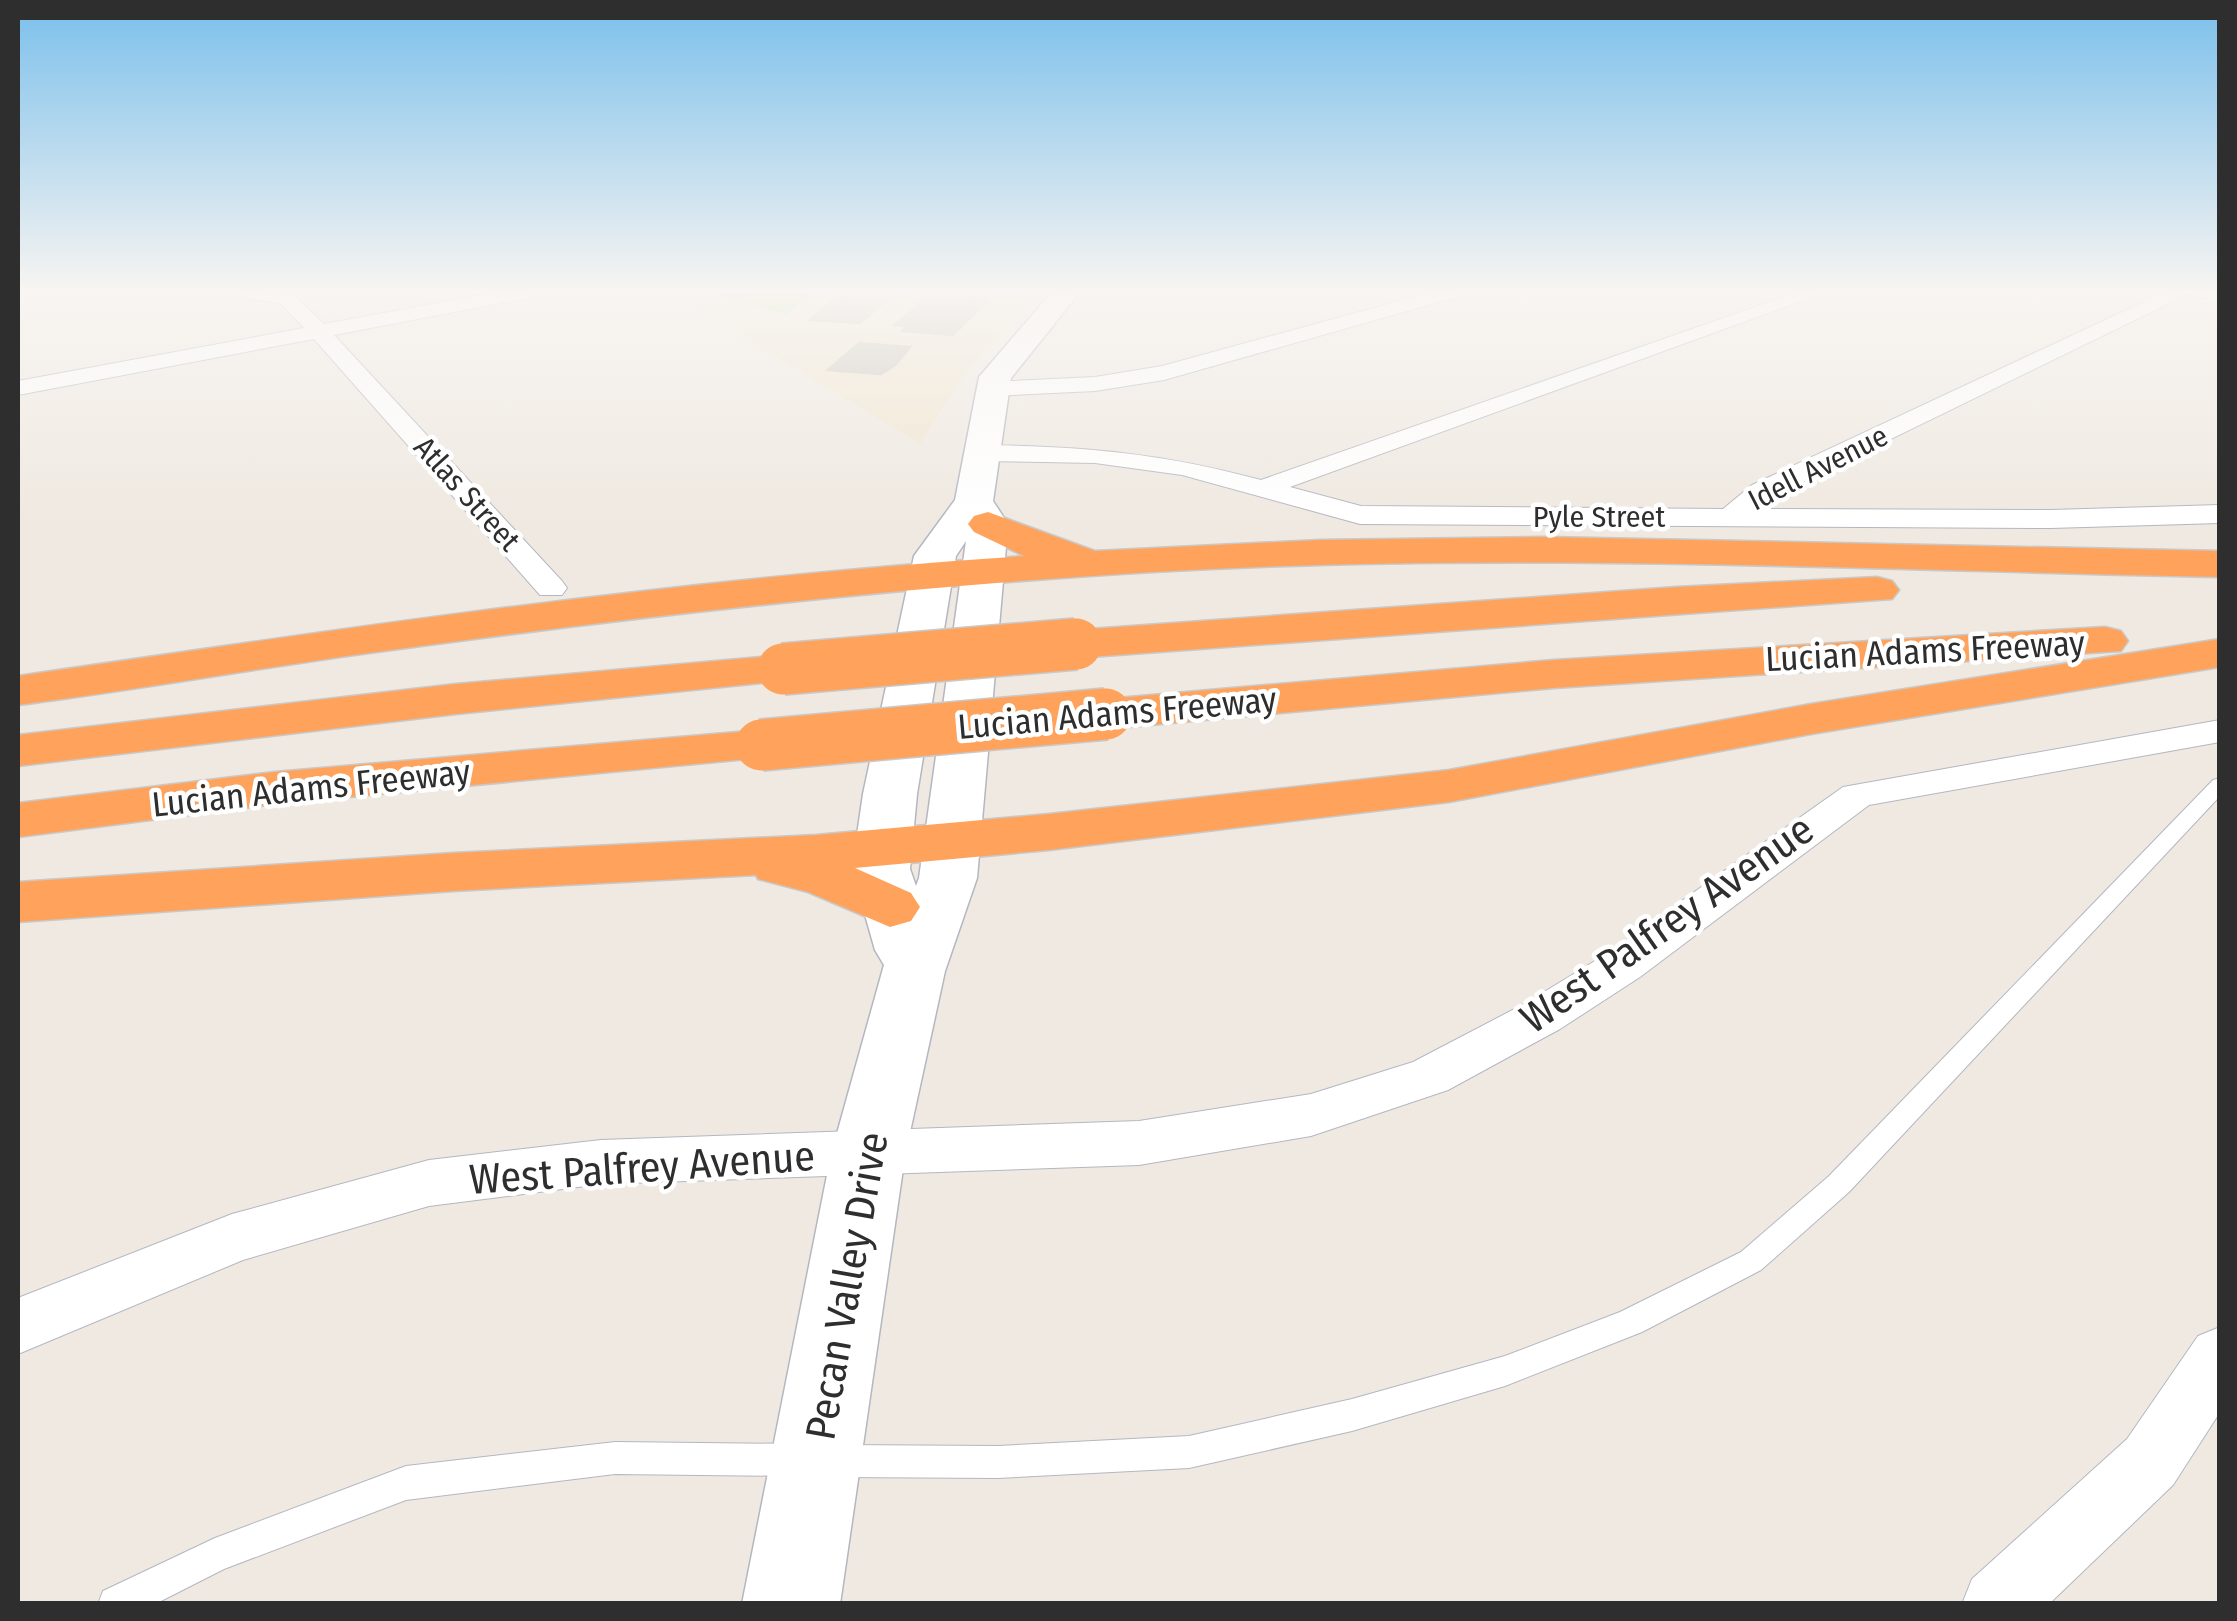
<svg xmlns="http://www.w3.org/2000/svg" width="2237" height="1621" font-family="'Fira Sans Condensed',sans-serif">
	<rect width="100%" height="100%" fill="#efe9e1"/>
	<path fill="#f0e6d1" d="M 670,292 L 1039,292 L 968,368 L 920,444 Z"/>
	<path fill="#b6e59e" d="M 722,292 L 816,292 L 786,314 L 715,296 Z"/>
	<path fill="#cbc7bf" stroke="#cbc5ba" stroke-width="2.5" d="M 935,292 L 977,293 L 971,298 L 989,299 L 953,335 L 902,331 L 907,326 L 894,325 Z
		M 838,297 L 886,300 L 860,323 L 810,320 Z
		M 859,343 L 910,347 L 895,365 L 881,374 L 828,370 Z"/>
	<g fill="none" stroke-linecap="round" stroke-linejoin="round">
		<defs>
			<path id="service" d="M 2220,778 L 2220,796 L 1849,1192 L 1761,1270 L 1642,1332 L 1505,1386 L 1352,1431 L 1189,1468 L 998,1478 L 837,1477 L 825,1473 L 821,1461 L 825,1449 L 837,1445 L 998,1446 L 1189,1436 L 1352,1399 L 1505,1356 L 1620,1312 L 1741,1252 L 1829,1176 L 2213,780 Z
				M 615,1442 L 798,1444 L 810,1448 L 814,1460 L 810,1472 L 798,1476 L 615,1474 L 406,1500 L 224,1569 L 155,1604 L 98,1604 L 103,1591 L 215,1538 L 406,1466 Z"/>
			<path id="minor" d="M 236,292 L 294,295 L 324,324 L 498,292 L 539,292 L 529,298 L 334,335 L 562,581 L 567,588 L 562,595 L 540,595 L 314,339 L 18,395 L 18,381 L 304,328 L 281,304 L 239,296 Z
				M 1432,292 L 1463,292 L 1460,296 L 1164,380 L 1095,391 L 992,396 L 980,389 L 992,382 L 1095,377 L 1162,366 Z
				M 1798,292 L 1826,292 L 1290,487 L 1361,506 L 1723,509 L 1752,485 L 2165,292 L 2220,292 L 2220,302 L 2188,294 L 1772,497 L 1757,509 L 2051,510 L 2220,505 L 2220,523 L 2051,528 L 1360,524 L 1182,475 L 1095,463 L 985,461 L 972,453 L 985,445 C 1087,447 1161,453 1261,480 Z
				M 2220,720 L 2220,742 L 1869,805 L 1640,977 L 1560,1029 L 1448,1090 L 1311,1136 L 1139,1165 L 601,1184 L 429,1206 L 243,1260 L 18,1354 L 18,1298 L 232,1214 L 429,1160 L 601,1140 L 1139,1121 L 1311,1094 L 1413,1062 L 1526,1003 L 1608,953 L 1843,787 Z
				M 2220,1327 L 2220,1412 L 2173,1485 L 2049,1604 L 1962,1604 L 1972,1579 L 2127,1439 L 2198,1336 Z"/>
			<path id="secondary" d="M 1052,292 L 1080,292 L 1011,378 L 993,501 L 1008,524 L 977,878 L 945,971 L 905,1155 L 840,1604 L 742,1604 L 831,1155 L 884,965 L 875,950 L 852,869 L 863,794 L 914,556 L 955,500 L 979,377 ZM 966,541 L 919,878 L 916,886 L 910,869 L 917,794 L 956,556 Z"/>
			<path id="motorway" d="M 988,512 L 1095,551 L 1320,540 L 1545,537 L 2220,551 L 2220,577 C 1864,570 1509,551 1153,572 C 883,588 615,619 347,656 C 237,672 127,691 18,705 L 18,676 C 352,627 687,578 1024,556 L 974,532 L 968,524 L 974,516 Z
				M 1877,577 L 1892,581 L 1899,590 L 1892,599 L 1076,658 L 1060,654 L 1053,644 L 1060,634 L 1076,630 L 1677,587 Z
				M 2105,627 L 2121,631 L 2128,641 L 2121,651 L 1554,688 L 1106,729 L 1088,725 L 1081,714 L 1088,703 L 1106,699 L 1554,660 Z
				M 2220,639 L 2220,667 L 1811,734 L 1449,802 L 1049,850 L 855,868 L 911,893 L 920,907 L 911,921 L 890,927 L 808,892 L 758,879 L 756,875 L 453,891 L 18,922 L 18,882 L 453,853 L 816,835 L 1049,814 L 1449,770 L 1811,704 Z
				M 783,655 L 800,659 L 807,669 L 800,679 L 456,714 L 18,766 L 18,735 L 456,684 Z
				M 761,730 L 779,734 L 787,745 L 779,756 L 275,804 L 18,837 L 18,803 L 275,772 Z"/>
		</defs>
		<use href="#service" stroke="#b4b7c1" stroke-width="2"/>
		<use href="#minor" stroke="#b4b7c1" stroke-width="2"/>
		<use href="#secondary" stroke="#b4b7c1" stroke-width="3"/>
		<use href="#motorway" stroke="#c9c9c9" stroke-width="3"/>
		<use href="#service" fill="#fff" fill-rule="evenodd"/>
		<use href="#minor" fill="#fff" fill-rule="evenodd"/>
		<use href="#secondary" fill="#fff" fill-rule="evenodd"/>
		<use href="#motorway" fill="#ffa35c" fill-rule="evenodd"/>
		<defs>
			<path id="motorway-bridge" d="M 783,669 L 1076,644
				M 761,745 L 1106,714"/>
		</defs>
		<use href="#motorway-bridge" stroke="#c9c9c9" stroke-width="54" stroke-linecap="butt"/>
		<use href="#motorway-bridge" stroke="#ffa35c" stroke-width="51"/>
	</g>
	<linearGradient id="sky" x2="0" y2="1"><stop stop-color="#7abfeb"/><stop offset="0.56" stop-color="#f8f5f2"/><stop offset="1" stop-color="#f8f5f2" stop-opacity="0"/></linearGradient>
	<rect width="2237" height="519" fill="url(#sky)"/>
	<g text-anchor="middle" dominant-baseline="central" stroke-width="9" stroke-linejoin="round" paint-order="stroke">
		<g font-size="30" fill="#2e2e2e" stroke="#fff">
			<text transform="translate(1818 468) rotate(-27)">Idell Avenue</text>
			<text transform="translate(467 494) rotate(48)">Atlas Street</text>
			<text x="1599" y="517">Pyle Street</text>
		</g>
		<g font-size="35" fill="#2e2e2e" stroke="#fff">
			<text transform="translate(1925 651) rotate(-3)">Lucian Adams Freeway</text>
			<text transform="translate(1117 713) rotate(-5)">Lucian Adams Freeway</text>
			<text transform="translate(311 788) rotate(-6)">Lucian Adams Freeway</text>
		</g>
		<g font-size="42" fill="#2e2e2e" stroke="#fff">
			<text transform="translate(1667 924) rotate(-35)">West Palfrey Avenue</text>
			<text transform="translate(642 1168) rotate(-4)">West Palfrey Avenue</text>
			<text transform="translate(847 1286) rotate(-80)">Pecan Valley Drive</text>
		</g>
	</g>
	<rect width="2237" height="1621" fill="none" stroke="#2e2e2e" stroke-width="40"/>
</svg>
